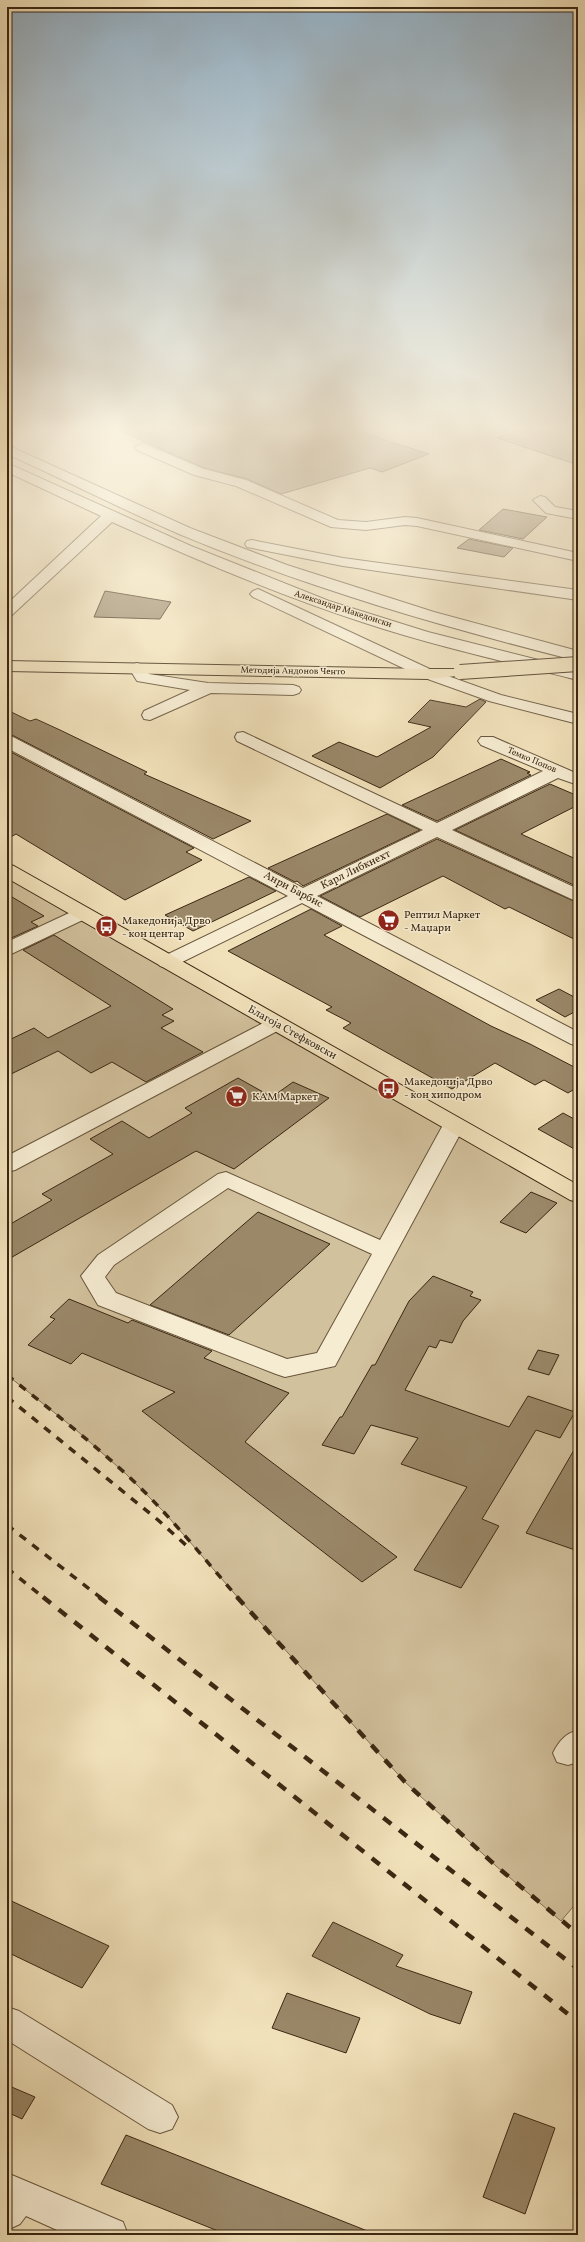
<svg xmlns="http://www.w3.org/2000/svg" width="585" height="2242" font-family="Vollkorn,serif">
	<rect width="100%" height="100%" fill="#f1e1ba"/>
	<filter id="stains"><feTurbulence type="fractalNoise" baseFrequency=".005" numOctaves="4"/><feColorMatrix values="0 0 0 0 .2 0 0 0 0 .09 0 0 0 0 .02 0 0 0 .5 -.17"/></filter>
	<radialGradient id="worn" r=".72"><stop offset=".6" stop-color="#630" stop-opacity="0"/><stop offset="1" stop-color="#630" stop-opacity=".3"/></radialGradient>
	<path fill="#d2c19d" stroke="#867458" d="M 7,873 L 578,1196 L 578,1901 L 561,1921 L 496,1866 L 405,1782 L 240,1600 L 164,1512 L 126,1474 L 75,1429 L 7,1375 Z"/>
	<path fill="#9a8869" stroke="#3b2712" d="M 110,426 L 341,426 L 429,454 L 382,472 L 370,468 L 281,494 L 247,479 L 204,468 Z
		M 530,426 L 578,426 L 578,465 L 497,438 Z
		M 503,509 L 547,517 L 523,539 L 479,530 Z
		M 469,539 L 513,548 L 504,557 L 457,548 Z
		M 105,591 L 171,602 L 160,619 L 94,617 Z
		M 480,699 L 486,702 L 433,757 L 380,788 L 312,756 L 339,742 L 377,757 L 431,727 L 408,722 L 430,700 L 466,707 Z
		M 7,710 L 30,721 L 36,719 L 60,730 L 147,772 L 144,774 L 251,821 L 213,839 L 14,736 L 7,735 Z
		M 7,750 L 194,848 L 186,852 L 202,860 L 125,900 L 16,834 L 7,839 Z
		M 501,759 L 530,772 L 527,773 L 531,775 L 437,821 L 402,805 Z
		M 550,784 L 578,796 L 578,805 L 521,834 L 578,860 L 578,887 L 455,830 Z
		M 387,814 L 420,830 L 303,886 L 297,881 L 295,882 L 268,868 Z
		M 437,839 L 578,903 L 578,941 L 509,907 L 505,909 L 443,876 L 360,917 L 320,896 Z
		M 249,877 L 276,891 L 193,931 L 165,915 Z
		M 7,894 L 44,916 L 31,922 L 38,926 L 7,940 Z
		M 311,909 L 342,926 L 324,935 L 491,1026 L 530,1044 L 578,1069 L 578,1087 L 568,1093 L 544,1080 L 535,1085 L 495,1063 L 452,1089 L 343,1028 L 351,1023 L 326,1010 L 332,1007 L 228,951 Z
		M 54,935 L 173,1009 L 162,1015 L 174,1021 L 161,1028 L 203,1052 L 146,1082 L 112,1062 L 91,1073 L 58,1051 L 7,1076 L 7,1041 L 34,1028 L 48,1038 L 111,1006 L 23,950 Z
		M 559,989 L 578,999 L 578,1010 L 565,1017 L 536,1000 Z
		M 238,1078 L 272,1097 L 293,1082 L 329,1098 L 234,1169 L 196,1151 L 7,1260 L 7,1226 L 52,1200 L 42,1194 L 113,1154 L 90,1139 L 122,1121 L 149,1138 L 192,1113 L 185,1108 Z
		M 563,1113 L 578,1121 L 578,1151 L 538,1129 Z
		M 531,1192 L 557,1203 L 526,1233 L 500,1222 Z
		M 258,1212 L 330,1244 L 229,1335 L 150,1305 Z
		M 433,1276 L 473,1292 L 470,1296 L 481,1300 L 463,1321 L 452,1343 L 440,1340 L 436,1348 L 429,1346 L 405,1390 L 509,1427 L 528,1396 L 575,1412 L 560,1438 L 536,1430 L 482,1519 L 499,1526 L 461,1588 L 414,1570 L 467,1487 L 401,1464 L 418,1438 L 371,1425 L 354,1454 L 322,1445 L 340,1417 L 342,1417 L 372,1365 L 375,1365 L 409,1301 Z
		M 69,1299 L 128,1323 L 132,1320 L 212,1351 L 204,1358 L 289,1393 L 245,1442 L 397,1557 L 362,1582 L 142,1411 L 175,1392 L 82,1353 L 71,1364 L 28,1345 L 55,1319 L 50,1317 Z
		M 538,1350 L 559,1355 L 549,1375 L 528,1369 Z
		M 578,1443 L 578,1551 L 526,1533 Z
		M 7,1899 L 109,1946 L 82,1988 L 7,1952 Z
		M 333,1922 L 403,1955 L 396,1966 L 472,1992 L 460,2024 L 430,2014 L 312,1956 Z
		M 287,1993 L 360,2018 L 346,2053 L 272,2028 Z
		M 7,2085 L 35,2097 L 22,2119 L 7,2112 Z
		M 514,2113 L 555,2128 L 525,2214 L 483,2197 Z
		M 126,2135 L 375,2234 L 374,2235 L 228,2235 L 101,2184 Z"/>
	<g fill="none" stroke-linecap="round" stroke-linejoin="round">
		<defs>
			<path id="minor" d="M 142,443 L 204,469 L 246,480 L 338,520 L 366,522 L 405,517 L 417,518 L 578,553 L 578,561 L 417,526 L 405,525 L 366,530 L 331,527 L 236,486 L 194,475 L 137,450 L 135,447 Z
				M 7,445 L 190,528 L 287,565 L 434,612 L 578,651 L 578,661 C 443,627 308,588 179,534 C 121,509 65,480 7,454 Z
				M 7,463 L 191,546 L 329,601 L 428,632 L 578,670 L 578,680 C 507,662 435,646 365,623 C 278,595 195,559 112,522 L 12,615 L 7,617 L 7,604 L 101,516 L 7,472 Z
				M 540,496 L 545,497 L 555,507 L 578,511 L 578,519 L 546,513 L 533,500 Z
				M 252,540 L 343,558 L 578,590 L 578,600 L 343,566 L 247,547 L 245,544 L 247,541 Z
				M 258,589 L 434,671 L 501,695 L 578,714 L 578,724 L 489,701 L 422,677 L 253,597 L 250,594 L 253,591 Z
				M 137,663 L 143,665 L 149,674 L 208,683 L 293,685 L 299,687 L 301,690 L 299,693 L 293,695 L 211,693 L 150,720 L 144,719 L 142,715 L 144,711 L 190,690 L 137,681 L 129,668 L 131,665 Z
				M 243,732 L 437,823 L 543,771 L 481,745 L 478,741 L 481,737 L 493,737 L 578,774 L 578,785 L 558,778 L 452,830 L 578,889 L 578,902 L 437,837 L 317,896 L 578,1032 L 578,1046 L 571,1044 L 302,903 L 174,966 L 167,968 L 160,966 L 157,962 L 160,958 L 288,896 L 7,748 L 7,736 L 13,737 L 303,888 L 423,830 L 237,741 L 235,737 L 237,733 Z
				M 82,907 L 89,909 L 92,913 L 89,917 L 7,956 L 7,942 Z
				M 276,1018 L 283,1020 L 286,1024 L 283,1028 L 15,1170 L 7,1172 L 7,1156 L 269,1020 Z
				M 454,1118 L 462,1120 L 465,1125 L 335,1366 L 285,1377 L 276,1374 L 98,1305 L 81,1276 L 98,1255 L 218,1174 L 226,1172 L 380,1240 L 443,1125 L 446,1120 ZM 228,1188 L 372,1254 L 317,1353 L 287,1359 L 116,1293 L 105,1277 L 114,1265 Z
				M 578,1730 L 578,1762 L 568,1765 L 557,1762 L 553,1753 C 559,1741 565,1734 578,1730 Z
				M 7,2007 L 19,2011 L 172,2105 L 178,2117 L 172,2129 L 160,2133 L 148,2129 L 7,2040 Z
				M 7,2173 L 123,2222 L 128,2235 L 68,2235 L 26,2216 L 20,2224 L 7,2230 Z"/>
			<path id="major" d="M 7,661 L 428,669 L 466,669 L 468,672 L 466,675 L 428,679 L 7,671 Z
				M 7,864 L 14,866 L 578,1185 L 578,1202 L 570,1200 L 7,878 Z"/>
		</defs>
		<use href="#minor" stroke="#68563c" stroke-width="2"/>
		<use href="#major" stroke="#3b2712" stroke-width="2"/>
		<use href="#minor" fill="#f6ecd2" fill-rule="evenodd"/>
		<use href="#major" fill="#f1e1ba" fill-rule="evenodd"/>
		<path stroke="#3b2712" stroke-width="3.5" stroke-dasharray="8 8" stroke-linecap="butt" d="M 7,1375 C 47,1407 88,1439 126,1474 C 167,1512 202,1556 238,1598
			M 7,1397 L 158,1520 L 188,1547
			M 7,1525 L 101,1598
			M 7,1568 L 44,1598"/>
		<path stroke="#3b2712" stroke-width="4.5" stroke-dasharray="10 10" stroke-linecap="butt" d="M 43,1597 L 578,2022
			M 99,1597 L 578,1969
			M 237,1597 L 405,1782 L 496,1866 L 578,1934"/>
		<defs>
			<path id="major-bridge" d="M 460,672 L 578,664"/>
		</defs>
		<use href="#major-bridge" stroke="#3b2712" stroke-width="16" stroke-linecap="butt"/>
		<use href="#major-bridge" stroke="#f1e1ba" stroke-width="14"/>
	</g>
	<linearGradient id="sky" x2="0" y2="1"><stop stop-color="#93adbf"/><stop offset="0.58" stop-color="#f9f2e0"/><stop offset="1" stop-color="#f9f2e0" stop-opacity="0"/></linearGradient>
	<rect width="585" height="740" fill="url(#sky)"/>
	<defs>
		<symbol id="supermarket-disc" viewBox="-11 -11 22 22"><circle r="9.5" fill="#8f2418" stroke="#f6ecd2"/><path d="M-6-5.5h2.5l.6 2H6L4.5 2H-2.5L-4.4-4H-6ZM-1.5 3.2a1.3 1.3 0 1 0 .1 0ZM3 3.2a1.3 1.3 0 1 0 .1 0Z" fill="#fff"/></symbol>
		<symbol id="bus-disc" viewBox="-11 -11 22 22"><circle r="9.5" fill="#8f2418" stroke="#f6ecd2"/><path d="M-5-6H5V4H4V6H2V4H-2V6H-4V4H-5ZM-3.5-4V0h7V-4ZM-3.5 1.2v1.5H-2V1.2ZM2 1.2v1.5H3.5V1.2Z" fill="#fff"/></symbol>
	</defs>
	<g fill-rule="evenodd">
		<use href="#supermarket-disc" x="376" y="908" width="25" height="25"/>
		<use href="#bus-disc" x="94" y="914" width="25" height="25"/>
		<use href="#bus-disc" x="376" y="1076" width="25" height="25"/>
		<use href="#supermarket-disc" x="224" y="1084" width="25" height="25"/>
	</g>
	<g text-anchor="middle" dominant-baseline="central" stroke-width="3" stroke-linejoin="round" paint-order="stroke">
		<g font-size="9" fill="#3b2712" stroke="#f6ecd2">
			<text transform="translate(343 609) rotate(18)">Александар Македонски</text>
			<text transform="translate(293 671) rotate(1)">Методија Андонов Ченто</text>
			<text transform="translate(532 760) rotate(23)">Темко Попов</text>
		</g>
		<g font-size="11" fill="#3b2712" stroke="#f6ecd2">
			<text transform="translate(356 870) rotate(-26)">Карл Либкнехт</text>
			<text transform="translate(293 890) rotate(28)">Анри Барбис</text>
			<text transform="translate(292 1033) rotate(29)">Благоја Стефковски</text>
		</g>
		<g font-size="11" fill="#3b2712" stroke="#f6ecd2" text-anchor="start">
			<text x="404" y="915">Рептил Маркет<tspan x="404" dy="13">- Маџари</tspan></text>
			<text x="122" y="921">Македонија Дрво<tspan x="122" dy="13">- кон центар</tspan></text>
			<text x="404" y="1082">Македонија Дрво<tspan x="404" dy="13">- кон хиподром</tspan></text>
			<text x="252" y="1097">КАМ Маркет</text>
		</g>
	</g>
	<rect width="585" height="2242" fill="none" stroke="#f1e1ba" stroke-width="24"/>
	<rect x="8" y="8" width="569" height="2226" fill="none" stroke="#3b2712" stroke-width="2"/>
	<rect x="12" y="12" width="561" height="2218" fill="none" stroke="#3b2712"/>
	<rect width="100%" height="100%" filter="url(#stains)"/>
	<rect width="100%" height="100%" fill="url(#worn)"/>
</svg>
